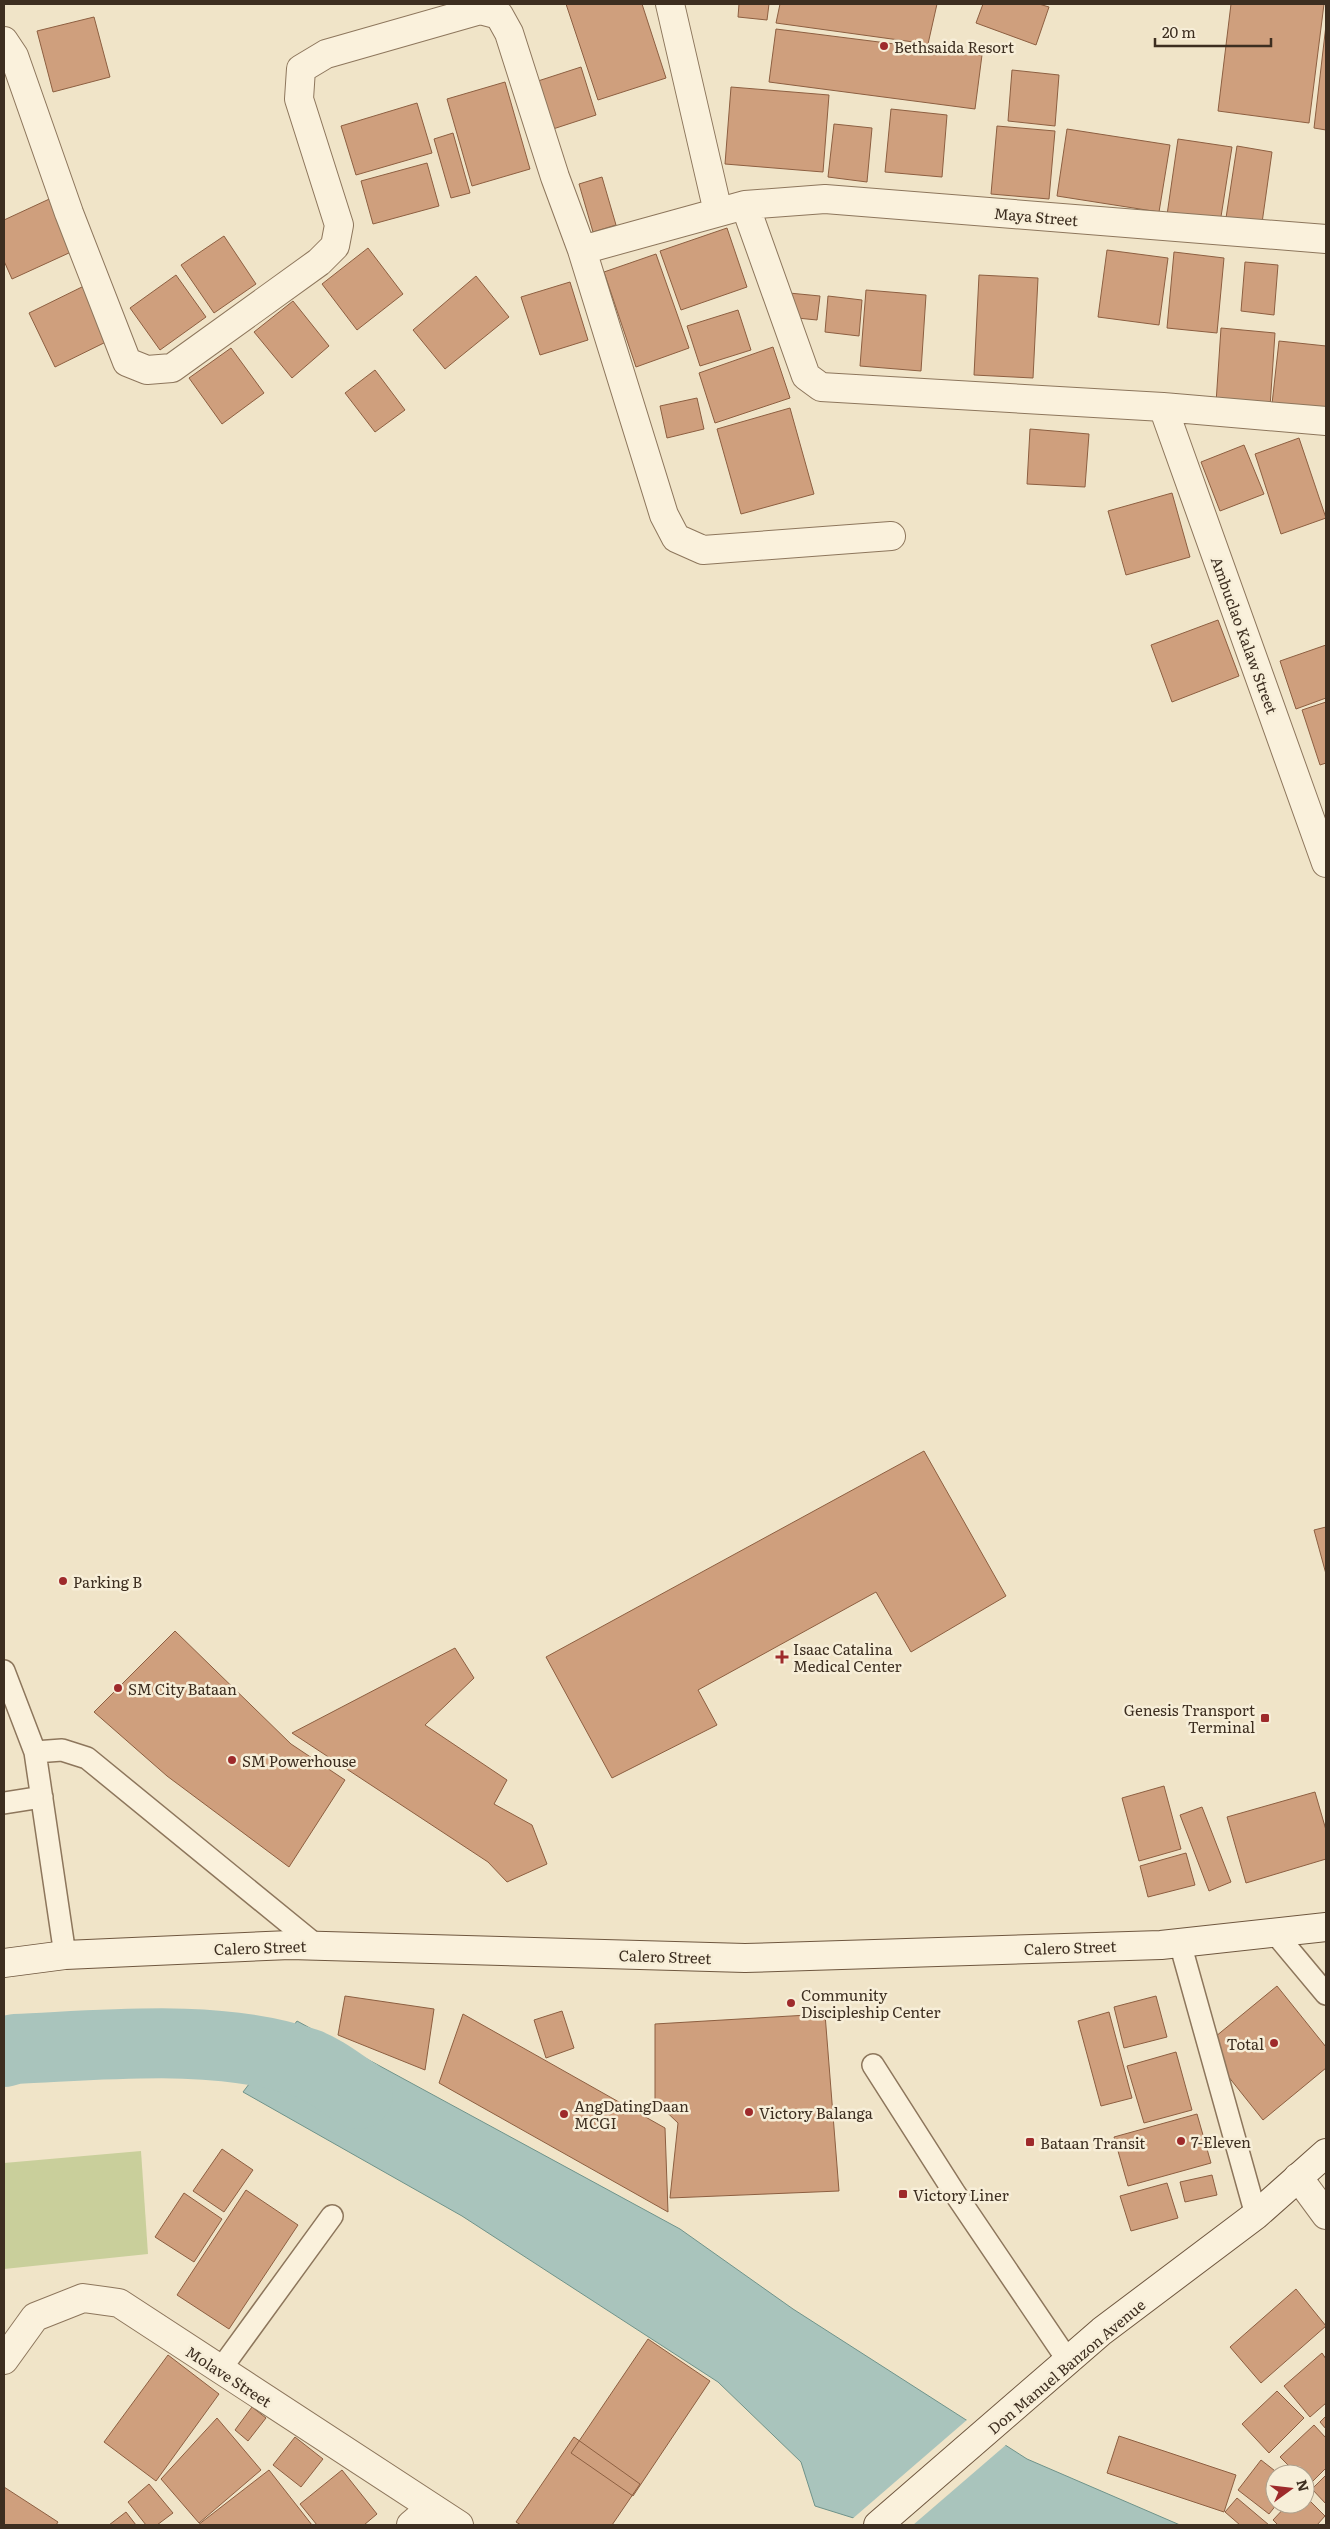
<svg xmlns="http://www.w3.org/2000/svg" width="1330" height="2529" font-family="Literata,serif">
	<rect width="100%" height="100%" fill="#f0e4c8"/>
	<path fill="#c9cf9b" d="M 141,2151 L 148,2254 L 4,2269 L 4,2163 Z"/>
	<path fill="#a9c4bc" stroke="#6f938a" d="M 297,2021 L 680,2229 L 793,2309 L 1027,2459 L 1180,2525 L 876,2525 L 815,2506 L 801,2462 L 718,2382 L 462,2216 L 243,2092 Z"/>
	<path fill="#f0e4c8" d="M 968,2419 L 1007,2444 L 913,2525 L 868,2525 L 851,2520 Z"/>
	<g fill="none" stroke-linecap="round" stroke-linejoin="round">
		<path stroke="#a9c4bc" stroke-width="70" d="M 4,2052 L 15,2049 C 107,2045 218,2033 306,2063 C 324,2069 342,2084 358,2094"/>
	</g>
	<path fill="#cf9f7d" stroke="#8d5f41" d="M 566,4 L 642,4 L 666,78 L 598,100 Z
		M 739,4 L 769,4 L 767,20 L 738,17 Z
		M 780,4 L 937,4 L 928,44 L 776,23 Z
		M 983,4 L 1039,4 L 1049,7 L 1036,45 L 976,23 Z
		M 1231,4 L 1324,4 L 1309,123 L 1218,111 Z
		M 94,17 L 110,77 L 53,92 L 37,31 Z
		M 1326,25 L 1326,130 L 1314,128 Z
		M 776,29 L 982,55 L 975,109 L 769,82 Z
		M 581,67 L 596,115 L 553,129 L 538,81 Z
		M 1012,70 L 1059,75 L 1055,126 L 1008,121 Z
		M 505,82 L 530,169 L 472,186 L 447,99 Z
		M 731,87 L 829,95 L 823,172 L 725,164 Z
		M 417,103 L 432,153 L 356,175 L 341,126 Z
		M 891,109 L 947,115 L 942,177 L 885,172 Z
		M 834,124 L 872,128 L 867,182 L 828,177 Z
		M 997,126 L 1055,131 L 1049,199 L 991,194 Z
		M 1067,129 L 1170,145 L 1159,212 L 1057,196 Z
		M 453,133 L 470,193 L 451,198 L 434,139 Z
		M 1178,139 L 1232,147 L 1220,223 L 1167,215 Z
		M 1237,146 L 1272,152 L 1262,223 L 1226,218 Z
		M 427,163 L 439,206 L 373,224 L 361,181 Z
		M 602,177 L 616,225 L 593,232 L 579,184 Z
		M 58,195 L 82,247 L 12,279 L 4,261 L 4,220 Z
		M 727,228 L 747,287 L 681,310 L 660,251 Z
		M 224,236 L 256,284 L 214,313 L 181,265 Z
		M 368,248 L 403,294 L 357,330 L 322,284 Z
		M 1107,250 L 1168,258 L 1159,325 L 1098,317 Z
		M 1174,252 L 1224,258 L 1217,333 L 1167,328 Z
		M 656,254 L 689,348 L 636,367 L 604,272 Z
		M 1245,262 L 1278,265 L 1274,315 L 1241,311 Z
		M 176,275 L 206,317 L 160,350 L 130,308 Z
		M 979,275 L 1038,278 L 1033,378 L 974,375 Z
		M 476,276 L 509,317 L 445,369 L 413,330 Z
		M 570,282 L 588,340 L 540,355 L 521,297 Z
		M 88,284 L 114,338 L 55,367 L 29,313 Z
		M 866,290 L 926,295 L 921,371 L 860,366 Z
		M 789,293 L 820,296 L 817,320 L 787,317 Z
		M 828,296 L 862,300 L 859,336 L 825,332 Z
		M 293,301 L 329,346 L 292,378 L 254,332 Z
		M 738,310 L 751,350 L 700,366 L 687,326 Z
		M 1221,328 L 1275,333 L 1270,407 L 1216,403 Z
		M 1279,341 L 1326,346 L 1326,410 L 1272,404 Z
		M 773,347 L 790,398 L 715,423 L 699,373 Z
		M 231,348 L 264,393 L 222,424 L 189,378 Z
		M 375,370 L 405,410 L 375,432 L 345,393 Z
		M 697,398 L 704,429 L 667,438 L 660,406 Z
		M 790,408 L 814,494 L 741,514 L 717,429 Z
		M 1030,429 L 1089,434 L 1085,487 L 1027,484 Z
		M 1299,438 L 1326,518 L 1281,534 L 1255,454 Z
		M 1244,445 L 1264,494 L 1220,511 L 1201,462 Z
		M 1172,493 L 1190,557 L 1126,575 L 1108,511 Z
		M 1218,620 L 1239,676 L 1172,702 L 1151,645 Z
		M 1326,645 L 1326,698 L 1296,709 L 1280,661 Z
		M 1326,702 L 1326,763 L 1320,765 L 1302,710 Z
		M 924,1451 L 1006,1596 L 911,1652 L 876,1592 L 698,1690 L 717,1725 L 612,1778 L 546,1657 Z
		M 1326,1527 L 1326,1574 L 1314,1530 Z
		M 175,1631 L 291,1744 L 345,1780 L 289,1867 L 167,1776 L 94,1712 Z
		M 455,1648 L 474,1678 L 425,1725 L 507,1780 L 494,1804 L 532,1825 L 547,1864 L 507,1882 L 488,1862 L 292,1733 Z
		M 1164,1786 L 1181,1849 L 1139,1861 L 1122,1798 Z
		M 1315,1792 L 1326,1830 L 1326,1859 L 1246,1883 L 1227,1817 Z
		M 1202,1807 L 1231,1882 L 1209,1891 L 1180,1815 Z
		M 1186,1853 L 1195,1885 L 1148,1897 L 1140,1866 Z
		M 1277,1986 L 1326,2047 L 1326,2068 L 1263,2120 L 1204,2046 Z
		M 345,1996 L 434,2009 L 425,2070 L 338,2035 Z
		M 1156,1996 L 1167,2037 L 1124,2048 L 1114,2007 Z
		M 562,2011 L 574,2048 L 546,2058 L 534,2020 Z
		M 1109,2012 L 1132,2098 L 1101,2106 L 1078,2021 Z
		M 463,2014 L 665,2128 L 668,2212 L 439,2083 Z
		M 825,2014 L 839,2191 L 670,2198 L 678,2123 L 655,2101 L 655,2024 Z
		M 1176,2052 L 1192,2110 L 1144,2123 L 1127,2066 Z
		M 1197,2114 L 1211,2163 L 1128,2186 L 1114,2137 Z
		M 222,2149 L 253,2170 L 224,2212 L 193,2191 Z
		M 1212,2175 L 1217,2195 L 1185,2202 L 1180,2182 Z
		M 1167,2183 L 1178,2218 L 1131,2231 L 1120,2196 Z
		M 246,2190 L 298,2225 L 229,2329 L 177,2295 Z
		M 184,2193 L 222,2219 L 194,2262 L 155,2237 Z
		M 1296,2289 L 1326,2326 L 1261,2383 L 1230,2347 Z
		M 648,2339 L 710,2381 L 633,2496 L 571,2453 Z
		M 1322,2353 L 1326,2359 L 1326,2403 L 1310,2417 L 1284,2386 Z
		M 168,2355 L 219,2394 L 156,2481 L 104,2442 Z
		M 1277,2391 L 1304,2418 L 1269,2453 L 1242,2424 Z
		M 252,2407 L 266,2418 L 248,2441 L 235,2430 Z
		M 1326,2416 L 1326,2429 L 1320,2422 Z
		M 217,2418 L 261,2470 L 199,2523 L 161,2479 Z
		M 1314,2425 L 1326,2438 L 1326,2468 L 1308,2486 L 1305,2483 L 1305,2474 L 1297,2474 L 1280,2457 Z
		M 1119,2436 L 1236,2475 L 1224,2512 L 1107,2473 Z
		M 295,2437 L 323,2459 L 301,2487 L 273,2465 Z
		M 574,2437 L 640,2484 L 612,2525 L 521,2525 L 516,2522 Z
		M 1261,2460 L 1279,2474 L 1275,2474 L 1275,2504 L 1277,2504 L 1269,2514 L 1238,2490 Z
		M 269,2470 L 312,2525 L 198,2525 Z
		M 342,2470 L 377,2514 L 364,2525 L 317,2525 L 300,2504 Z
		M 1326,2475 L 1326,2504 L 1312,2489 Z
		M 149,2484 L 173,2513 L 157,2525 L 146,2525 L 128,2502 Z
		M 4,2487 L 58,2522 L 56,2525 L 4,2525 Z
		M 1305,2496 L 1325,2516 L 1317,2525 L 1278,2525 L 1273,2520 L 1288,2504 L 1305,2504 Z
		M 1237,2498 L 1269,2525 L 1240,2525 L 1225,2512 Z
		M 126,2512 L 136,2525 L 109,2525 Z"/>
	<g fill="none" stroke-linecap="round" stroke-linejoin="round">
		<defs>
			<path id="lane" d="M 4,1671 L 35,1752 L 65,1955
				M 35,1752 L 62,1750 L 87,1758 L 317,1946
				M 4,1803 L 42,1797
				M 1275,1933 L 1326,1994
				M 1180,1943 L 1256,2215
				M 873,2065 L 954,2192 L 1069,2362
				M 220,2370 L 332,2216"/>
			<path id="street" d="M 670,4 L 718,212
				M 4,41 L 14,56 L 69,213 L 127,362 L 147,370 L 172,368 L 319,262 L 335,246 L 339,225 L 299,99 L 301,69 L 326,54 L 480,10 L 499,15 L 509,33 L 555,177 L 582,250 L 745,205 L 825,199 L 1326,239
				M 745,205 L 806,376 L 821,387 L 1163,407 L 1326,421
				M 582,250 L 664,515 L 676,538 L 703,550 L 891,536
				M 1163,407 L 1326,863
				M 1298,2177 L 1326,2215
				M 4,2360 L 35,2317 L 83,2298 L 119,2303 L 459,2525
				M 411,2525 L 431,2508"/>
			<path id="secondary" d="M 4,1963 L 65,1955 L 290,1945 L 745,1958 L 1161,1945 L 1326,1927
				M 878,2525 L 1102,2331 L 1256,2215 L 1326,2153"/>
		</defs>
		<use href="#lane" stroke="#8d765c" stroke-width="24"/>
		<use href="#street" stroke="#8d765c" stroke-width="30"/>
		<use href="#secondary" stroke="#6f573f" stroke-width="30"/>
		<use href="#lane" stroke="#faf1dc" stroke-width="21"/>
		<use href="#street" stroke="#faf1dc" stroke-width="28"/>
		<use href="#secondary" stroke="#faf1dc" stroke-width="28"/>
	</g>
	<g fill="#9e2a2b" stroke="#f7eed8" stroke-width="2">
		<circle cx="884" cy="46" r="5"/>
		<circle cx="63" cy="1581" r="5"/>
		<path d="M779.5 1649.5h5v5h5v5h-5v5h-5v-5h-5v-5h5z"/>
		<circle cx="118" cy="1688" r="5"/>
		<rect x="1260" y="1713" width="10" height="10" rx="2.5"/>
		<circle cx="232" cy="1760" r="5"/>
		<circle cx="791" cy="2003" r="5"/>
		<circle cx="1274" cy="2043" r="5"/>
		<circle cx="749" cy="2112" r="5"/>
		<circle cx="564" cy="2114" r="5"/>
		<circle cx="1181" cy="2141" r="5"/>
		<rect x="1025" y="2137" width="10" height="10" rx="2.5"/>
		<rect x="898" y="2189" width="10" height="10" rx="2.5"/>
	</g>
	<g text-anchor="middle" dominant-baseline="central" stroke-width="5" stroke-linejoin="round" paint-order="stroke">
		<g font-size="15" fill="#3d2e20" stroke="#f7eed8" text-anchor="start">
			<text x="894" y="46">Bethsaida Resort</text>
			<text x="73" y="1581">Parking B</text>
			<text x="793" y="1648">Isaac Catalina<tspan x="793" dy="17">Medical Center</tspan></text>
			<text x="128" y="1688">SM City Bataan</text>
			<text x="1255" y="1709" text-anchor="end">Genesis Transport<tspan x="1255" dy="17">Terminal</tspan></text>
			<text x="242" y="1760">SM Powerhouse</text>
			<text x="801" y="1994">Community<tspan x="801" dy="17">Discipleship Center</tspan></text>
			<text x="1264" y="2043" text-anchor="end">Total</text>
			<text x="574" y="2105">AngDatingDaan<tspan x="574" dy="17">MCGI</tspan></text>
			<text x="759" y="2112">Victory Balanga</text>
			<text x="1191" y="2141">7-Eleven</text>
			<text x="1040" y="2142">Bataan Transit</text>
			<text x="913" y="2194">Victory Liner</text>
		</g>
		<g font-size="15" fill="#3d2e20" stroke="#f7eed8">
			<text transform="translate(1036 216) rotate(5)">Maya Street</text>
			<text transform="translate(1245 635) rotate(70)">Ambuclao Kalaw Street</text>
			<text transform="translate(260 1947) rotate(-2)">Calero Street</text>
			<text transform="translate(1070 1947) rotate(-2)">Calero Street</text>
			<text transform="translate(665 1956) rotate(2)">Calero Street</text>
			<text transform="translate(1066 2366) rotate(-40)">Don Manuel Banzon Avenue</text>
			<text transform="translate(229 2376) rotate(33)">Molave Street</text>
		</g>
	</g>
	<rect width="1330" height="2529" fill="none" stroke="#3d2e20" stroke-width="10"/>
	<g transform="translate(1290 2489) rotate(75)"><circle r="24" fill="#f7eed8" stroke="#ada18e"/>
	<path d="M0-4L9 19L0 12L-9 19Z" fill="#9e2a2b"/>
	<text y="-8" font-size="14" font-weight="bold" text-anchor="middle" fill="#3d2e20">N</text>
	</g>
	<path d="M1155 38v8h116v-8" fill="none" stroke="#3d2e20" stroke-width="2.5"/>
	<text x="1162" y="38" font-size="15" fill="#3d2e20" stroke="#f7eed8" stroke-width="4" paint-order="stroke">20 m</text>
</svg>
